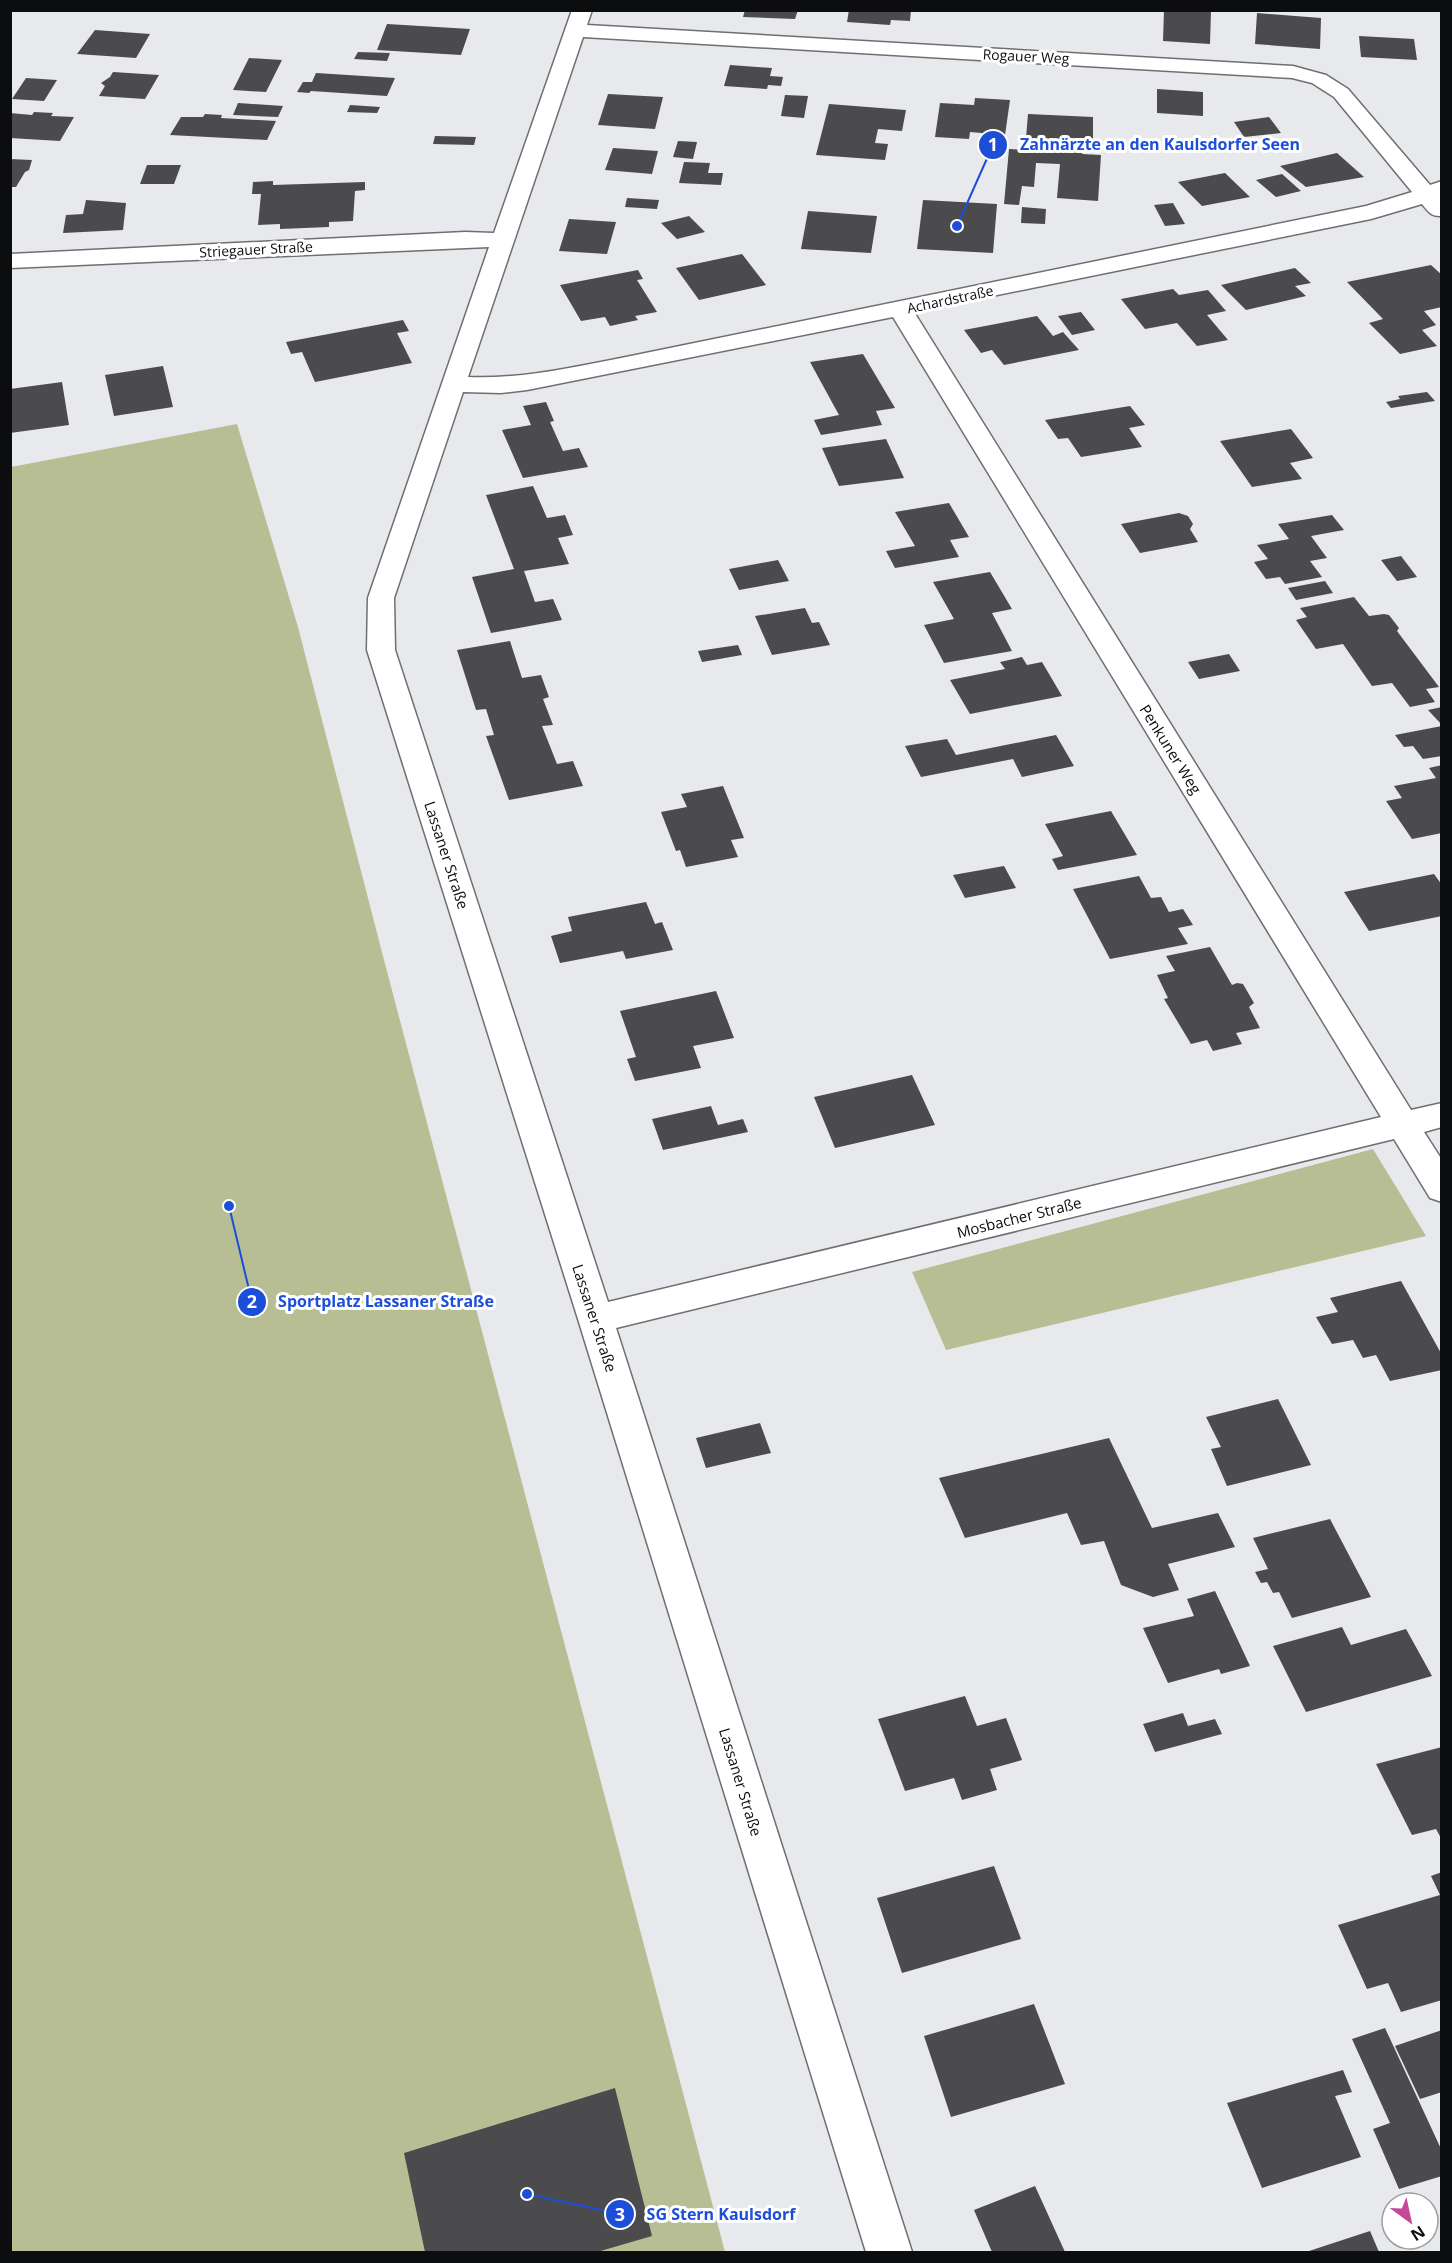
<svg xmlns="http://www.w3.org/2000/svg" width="1452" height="2263" font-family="'Open Sans',sans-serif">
	<rect width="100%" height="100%" fill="#e8e9ec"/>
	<path fill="#b8be94" d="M 237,424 L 298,627 L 384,960 L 725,2252 L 11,2252 L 11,467 Z
		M 1373,1149 L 1426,1236 L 946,1350 L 912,1272 Z"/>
	<path fill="#4b4a4c" d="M 745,10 L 798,10 L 795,19 L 743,17 Z
		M 849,10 L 911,10 L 910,21 L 891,20 L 890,25 L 847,22 Z
		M 1164,10 L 1211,11 L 1210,44 L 1163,41 Z
		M 1257,13 L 1321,18 L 1320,49 L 1255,44 Z
		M 387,24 L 470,29 L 461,55 L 377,50 Z
		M 95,30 L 150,34 L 136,58 L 77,54 Z
		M 1359,36 L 1414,39 L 1417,60 L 1361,57 Z
		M 358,52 L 390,53 L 387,61 L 354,59 Z
		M 249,58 L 282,60 L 266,92 L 233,90 Z
		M 730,65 L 772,68 L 770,76 L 783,77 L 781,86 L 768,85 L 767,89 L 724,86 Z
		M 113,72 L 159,75 L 145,99 L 99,96 L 105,86 L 101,83 L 110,77 Z
		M 316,73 L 395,78 L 387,96 L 311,91 L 309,93 L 297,92 L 303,82 L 312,82 Z
		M 26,78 L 57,80 L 44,101 L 12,99 Z
		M 1157,89 L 1203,92 L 1203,116 L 1157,113 Z
		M 608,94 L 663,97 L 655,129 L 598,125 Z
		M 785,95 L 808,96 L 804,118 L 781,116 Z
		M 975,98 L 1010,100 L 1005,135 L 970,132 L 969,139 L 935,137 L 940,103 L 974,105 Z
		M 238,103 L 283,106 L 278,117 L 233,115 Z
		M 829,104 L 906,110 L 902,131 L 878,129 L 875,143 L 888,144 L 885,160 L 816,155 Z
		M 350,105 L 380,107 L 377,113 L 347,112 Z
		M 34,112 L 53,113 L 51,116 L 74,117 L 60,141 L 10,138 L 10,113 L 32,115 Z
		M 205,114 L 222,115 L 221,118 L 276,121 L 267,140 L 170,135 L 181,117 L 203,117 Z
		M 1028,114 L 1093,117 L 1093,144 L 1083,144 L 1082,154 L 1101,155 L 1098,201 L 1057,198 L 1060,164 L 1036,163 L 1034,187 L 1022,186 L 1019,205 L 1004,204 L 1009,149 L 1025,150 Z
		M 1269,117 L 1281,133 L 1244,137 L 1234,122 Z
		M 435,136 L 476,137 L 474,145 L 433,144 Z
		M 678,141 L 697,142 L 693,159 L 673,157 Z
		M 613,148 L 658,151 L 652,174 L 605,170 Z
		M 1337,153 L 1364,177 L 1306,187 L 1280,166 Z
		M 10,159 L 32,160 L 29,170 L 25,172 L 16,187 L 10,187 Z
		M 684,162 L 710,163 L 708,173 L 723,173 L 721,185 L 679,183 Z
		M 147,165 L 181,165 L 174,184 L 140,184 Z
		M 1225,173 L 1250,197 L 1202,206 L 1178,182 Z
		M 1282,174 L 1301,191 L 1276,197 L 1256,180 Z
		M 273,181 L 273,185 L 365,182 L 365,190 L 355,191 L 353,221 L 329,222 L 329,227 L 280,229 L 280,224 L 258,225 L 261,194 L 252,194 L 253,182 Z
		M 627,198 L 659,200 L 657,209 L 625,207 Z
		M 86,200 L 126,203 L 123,230 L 63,233 L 66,215 L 83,214 Z
		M 923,200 L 997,204 L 993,253 L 917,249 Z
		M 1173,203 L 1185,224 L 1165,226 L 1154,205 Z
		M 1022,207 L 1046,209 L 1045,224 L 1021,223 Z
		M 808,211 L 877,216 L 871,253 L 801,249 Z
		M 689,216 L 705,232 L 677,239 L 661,223 Z
		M 569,219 L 616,222 L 607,254 L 559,251 Z
		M 742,254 L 766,285 L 699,300 L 676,268 Z
		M 1431,265 L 1442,275 L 1442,307 L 1424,311 L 1436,325 L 1422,330 L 1437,346 L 1400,354 L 1369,323 L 1383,319 L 1347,282 Z
		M 1295,268 L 1311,283 L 1295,286 L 1306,296 L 1246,310 L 1221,285 Z
		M 638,270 L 643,279 L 637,280 L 657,312 L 635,316 L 638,320 L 610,326 L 605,317 L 581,321 L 560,285 Z
		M 1173,289 L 1179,295 L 1208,290 L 1226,311 L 1207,315 L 1228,340 L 1197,346 L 1177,323 L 1145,329 L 1121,299 Z
		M 1081,312 L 1095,330 L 1072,335 L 1058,316 Z
		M 1037,316 L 1053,336 L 1063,332 L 1079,350 L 1004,365 L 992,350 L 981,353 L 964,330 Z
		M 403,320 L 409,331 L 397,333 L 412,363 L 315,382 L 302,352 L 291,354 L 286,342 Z
		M 863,354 L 895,408 L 876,411 L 882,425 L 821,435 L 814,420 L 839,415 L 810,362 Z
		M 163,366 L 173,407 L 114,416 L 105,375 Z
		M 62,382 L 69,425 L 10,433 L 10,389 Z
		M 1427,392 L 1435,401 L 1391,408 L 1386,402 L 1400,399 L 1398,396 Z
		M 546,402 L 554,421 L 550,422 L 563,451 L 579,448 L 588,467 L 523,478 L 502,430 L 531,425 L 523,406 Z
		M 1130,406 L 1145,425 L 1129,428 L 1142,447 L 1081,457 L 1068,438 L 1058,439 L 1045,420 Z
		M 1291,429 L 1313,458 L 1290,463 L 1302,479 L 1252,487 L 1220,441 Z
		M 886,439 L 904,478 L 839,486 L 822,448 Z
		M 533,486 L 547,518 L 565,515 L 573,535 L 558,538 L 569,564 L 524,571 L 535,602 L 553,599 L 562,620 L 491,633 L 472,577 L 514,569 L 486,495 Z
		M 949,503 L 969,537 L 950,540 L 959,557 L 895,568 L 886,551 L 915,546 L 895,512 Z
		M 1179,513 L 1188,516 L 1193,524 L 1190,529 L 1198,542 L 1140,553 L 1121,524 Z
		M 1332,515 L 1344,530 L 1311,536 L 1327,558 L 1310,561 L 1322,577 L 1285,584 L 1280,577 L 1266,579 L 1254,562 L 1268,559 L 1257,545 L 1289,539 L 1278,524 Z
		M 1401,556 L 1417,577 L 1397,581 L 1381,560 Z
		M 778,560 L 789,581 L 739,590 L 729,569 Z
		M 990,572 L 1012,609 L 992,613 L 1012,651 L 944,663 L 924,625 L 954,619 L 933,582 Z
		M 1325,581 L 1333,593 L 1296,600 L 1288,588 Z
		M 1354,597 L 1369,616 L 1384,614 L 1389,615 L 1399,628 L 1397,631 L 1439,687 L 1426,689 L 1435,702 L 1410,707 L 1392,683 L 1372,686 L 1343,644 L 1316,649 L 1296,620 L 1307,617 L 1300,608 Z
		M 805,608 L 812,623 L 819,622 L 830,645 L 772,655 L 755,616 Z
		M 510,641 L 522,678 L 541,675 L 549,697 L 543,699 L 553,725 L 542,726 L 557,764 L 573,761 L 583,786 L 509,800 L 486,736 L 494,735 L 486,709 L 476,710 L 457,650 Z
		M 738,645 L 742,655 L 702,662 L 698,651 Z
		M 1229,654 L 1240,671 L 1199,679 L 1188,662 Z
		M 1022,657 L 1027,665 L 1042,662 L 1062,696 L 970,714 L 950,680 L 1005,669 L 1000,662 Z
		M 1442,707 L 1442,725 L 1428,710 Z
		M 1442,726 L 1442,756 L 1423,759 L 1413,746 L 1404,747 L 1395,735 Z
		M 1056,735 L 1074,766 L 1022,777 L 1013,759 L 921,777 L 905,746 L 947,739 L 956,755 Z
		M 1442,765 L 1442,833 L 1412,839 L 1386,801 L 1402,798 L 1394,786 L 1436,778 L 1429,768 Z
		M 723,786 L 744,838 L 731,840 L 738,857 L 686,867 L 680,850 L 676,851 L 661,812 L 687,807 L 681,794 Z
		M 1111,811 L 1137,855 L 1058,870 L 1052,859 L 1063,856 L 1045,824 Z
		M 1004,866 L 1016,888 L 965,898 L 953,875 Z
		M 1434,874 L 1442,885 L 1442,916 L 1369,931 L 1344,892 Z
		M 1139,876 L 1151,898 L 1161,897 L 1169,912 L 1183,909 L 1193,925 L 1178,928 L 1188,944 L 1110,959 L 1073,889 Z
		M 646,902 L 655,924 L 662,922 L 673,950 L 626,959 L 623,951 L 560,963 L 551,936 L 572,931 L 568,917 Z
		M 1210,947 L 1232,985 L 1237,983 L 1243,984 L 1254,1003 L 1249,1007 L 1260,1028 L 1236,1033 L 1242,1044 L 1213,1051 L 1207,1040 L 1191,1044 L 1164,999 L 1168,998 L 1157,975 L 1175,971 L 1166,956 Z
		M 716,991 L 734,1038 L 693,1046 L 701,1068 L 635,1081 L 627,1059 L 636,1057 L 620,1011 Z
		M 912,1075 L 935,1125 L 835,1148 L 814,1097 Z
		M 711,1106 L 718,1125 L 743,1119 L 748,1132 L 663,1150 L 652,1119 Z
		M 1401,1281 L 1442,1355 L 1442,1370 L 1390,1381 L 1376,1355 L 1363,1358 L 1353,1340 L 1332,1344 L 1316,1317 L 1338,1312 L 1330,1298 Z
		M 1278,1399 L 1311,1465 L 1227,1486 L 1211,1449 L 1221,1447 L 1206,1417 Z
		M 760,1423 L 771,1453 L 706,1468 L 696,1438 Z
		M 1109,1438 L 1152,1528 L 1218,1513 L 1235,1547 L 1168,1564 L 1179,1590 L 1153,1597 L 1121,1585 L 1104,1541 L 1081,1545 L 1067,1513 L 965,1538 L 939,1478 Z
		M 1330,1519 L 1371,1597 L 1292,1618 L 1279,1592 L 1273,1593 L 1267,1582 L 1261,1583 L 1255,1572 L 1268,1569 L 1253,1538 Z
		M 1215,1591 L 1250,1666 L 1221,1674 L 1219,1669 L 1168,1683 L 1143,1628 L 1194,1616 L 1187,1599 Z
		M 1342,1627 L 1351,1645 L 1406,1629 L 1432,1676 L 1306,1712 L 1273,1646 Z
		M 965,1696 L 977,1726 L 1006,1718 L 1022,1760 L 990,1769 L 997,1790 L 962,1800 L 954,1778 L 905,1791 L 878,1719 Z
		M 1183,1713 L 1188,1726 L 1215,1719 L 1222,1734 L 1155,1752 L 1143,1724 Z
		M 1442,1747 L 1442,1840 L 1436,1829 L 1412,1835 L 1376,1764 Z
		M 994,1866 L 1021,1939 L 902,1973 L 877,1898 Z
		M 1442,1872 L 1442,2000 L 1401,2012 L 1388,1983 L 1367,1989 L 1338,1925 L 1440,1895 L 1431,1876 Z
		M 1034,2004 L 1065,2084 L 951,2117 L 924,2036 Z
		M 1385,2028 L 1442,2151 L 1442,2176 L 1399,2189 L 1373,2129 L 1390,2123 L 1352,2039 Z
		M 1442,2030 L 1442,2092 L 1420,2099 L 1395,2046 Z
		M 1343,2070 L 1352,2092 L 1335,2096 L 1361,2157 L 1262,2188 L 1227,2103 Z
		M 615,2088 L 652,2236 L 597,2252 L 425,2252 L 404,2153 Z
		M 1035,2186 L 1065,2252 L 992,2252 L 974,2210 Z
		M 1370,2231 L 1379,2252 L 1306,2252 Z"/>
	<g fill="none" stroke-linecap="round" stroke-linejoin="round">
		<defs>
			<path id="minor" d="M 572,10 L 592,10 L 587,25 L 1293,66 L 1326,75 L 1348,89 L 1430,185 L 1442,181 L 1442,216 C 1431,217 1428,211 1422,204 L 1371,219 L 914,312 L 1411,1110 L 1442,1103 L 1442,1127 L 1424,1132 L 1442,1160 L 1442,1202 L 1430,1198 L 1394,1139 L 616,1328 L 912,2252 L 866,2252 L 578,1319 L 367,650 L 368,598 L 489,247 L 10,268 L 10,254 L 465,232 L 494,233 ZM 583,37 L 1292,78 L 1312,83 L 1334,97 L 1412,192 L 1366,206 L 621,358 C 570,368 520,379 468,377 ZM 893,317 L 1381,1117 L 608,1302 L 395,650 L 394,598 L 463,392 L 501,393 L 527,390 Z"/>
		</defs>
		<use href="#minor" stroke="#6f6f72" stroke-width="3"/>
		<use href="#minor" fill="#fff" fill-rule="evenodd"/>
	</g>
	<g text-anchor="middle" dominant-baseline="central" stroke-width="6" stroke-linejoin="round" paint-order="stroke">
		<g font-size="14" fill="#0c0d0e" stroke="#fff">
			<text transform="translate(1026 56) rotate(3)">Rogauer Weg</text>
			<text transform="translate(256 249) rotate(-3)">Striegauer Straße</text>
			<text transform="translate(950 299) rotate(-12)">Achardstraße</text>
		</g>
		<g font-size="15" fill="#0c0d0e" stroke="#fff">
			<text transform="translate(1171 749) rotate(58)">Penkuner Weg</text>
			<text transform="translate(447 855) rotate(72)">Lassaner Straße</text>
			<text transform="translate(1019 1217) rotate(-14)">Mosbacher Straße</text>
			<text transform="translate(595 1318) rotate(72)">Lassaner Straße</text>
			<text transform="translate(741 1782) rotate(73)">Lassaner Straße</text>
		</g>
	</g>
	<path fill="none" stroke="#1d4ed8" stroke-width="2" d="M957 226L993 145M229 1206L252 1302M527 2194L620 2214"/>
	<g fill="#1d4ed8" stroke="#fff" stroke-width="2">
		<circle cx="957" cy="226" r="6"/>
		<circle cx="229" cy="1206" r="6"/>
		<circle cx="527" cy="2194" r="6"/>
		<circle cx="993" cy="145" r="15"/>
		<circle cx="252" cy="1302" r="15"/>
		<circle cx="620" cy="2214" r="15"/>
	</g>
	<g font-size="18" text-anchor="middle" font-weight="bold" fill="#fff">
		<text x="993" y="151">1</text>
		<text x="252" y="1308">2</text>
		<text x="620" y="2221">3</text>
	</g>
	<g font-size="16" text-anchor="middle" font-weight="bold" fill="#1d4ed8" stroke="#fff" stroke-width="6" stroke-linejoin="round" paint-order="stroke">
		<text x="1160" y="150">Zahnärzte an den Kaulsdorfer Seen</text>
		<text x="386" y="1307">Sportplatz Lassaner Straße</text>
		<text x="721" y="2220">SG Stern Kaulsdorf</text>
	</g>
	<rect width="1452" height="2263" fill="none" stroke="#0c0d0e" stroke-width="24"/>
	<g transform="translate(1410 2221) rotate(147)"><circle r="28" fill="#ffffff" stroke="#9e9e9f" stroke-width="1.5"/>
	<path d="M0-4.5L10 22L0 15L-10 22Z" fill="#c54999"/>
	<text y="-9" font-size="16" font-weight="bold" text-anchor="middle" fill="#0c0d0e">N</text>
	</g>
</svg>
